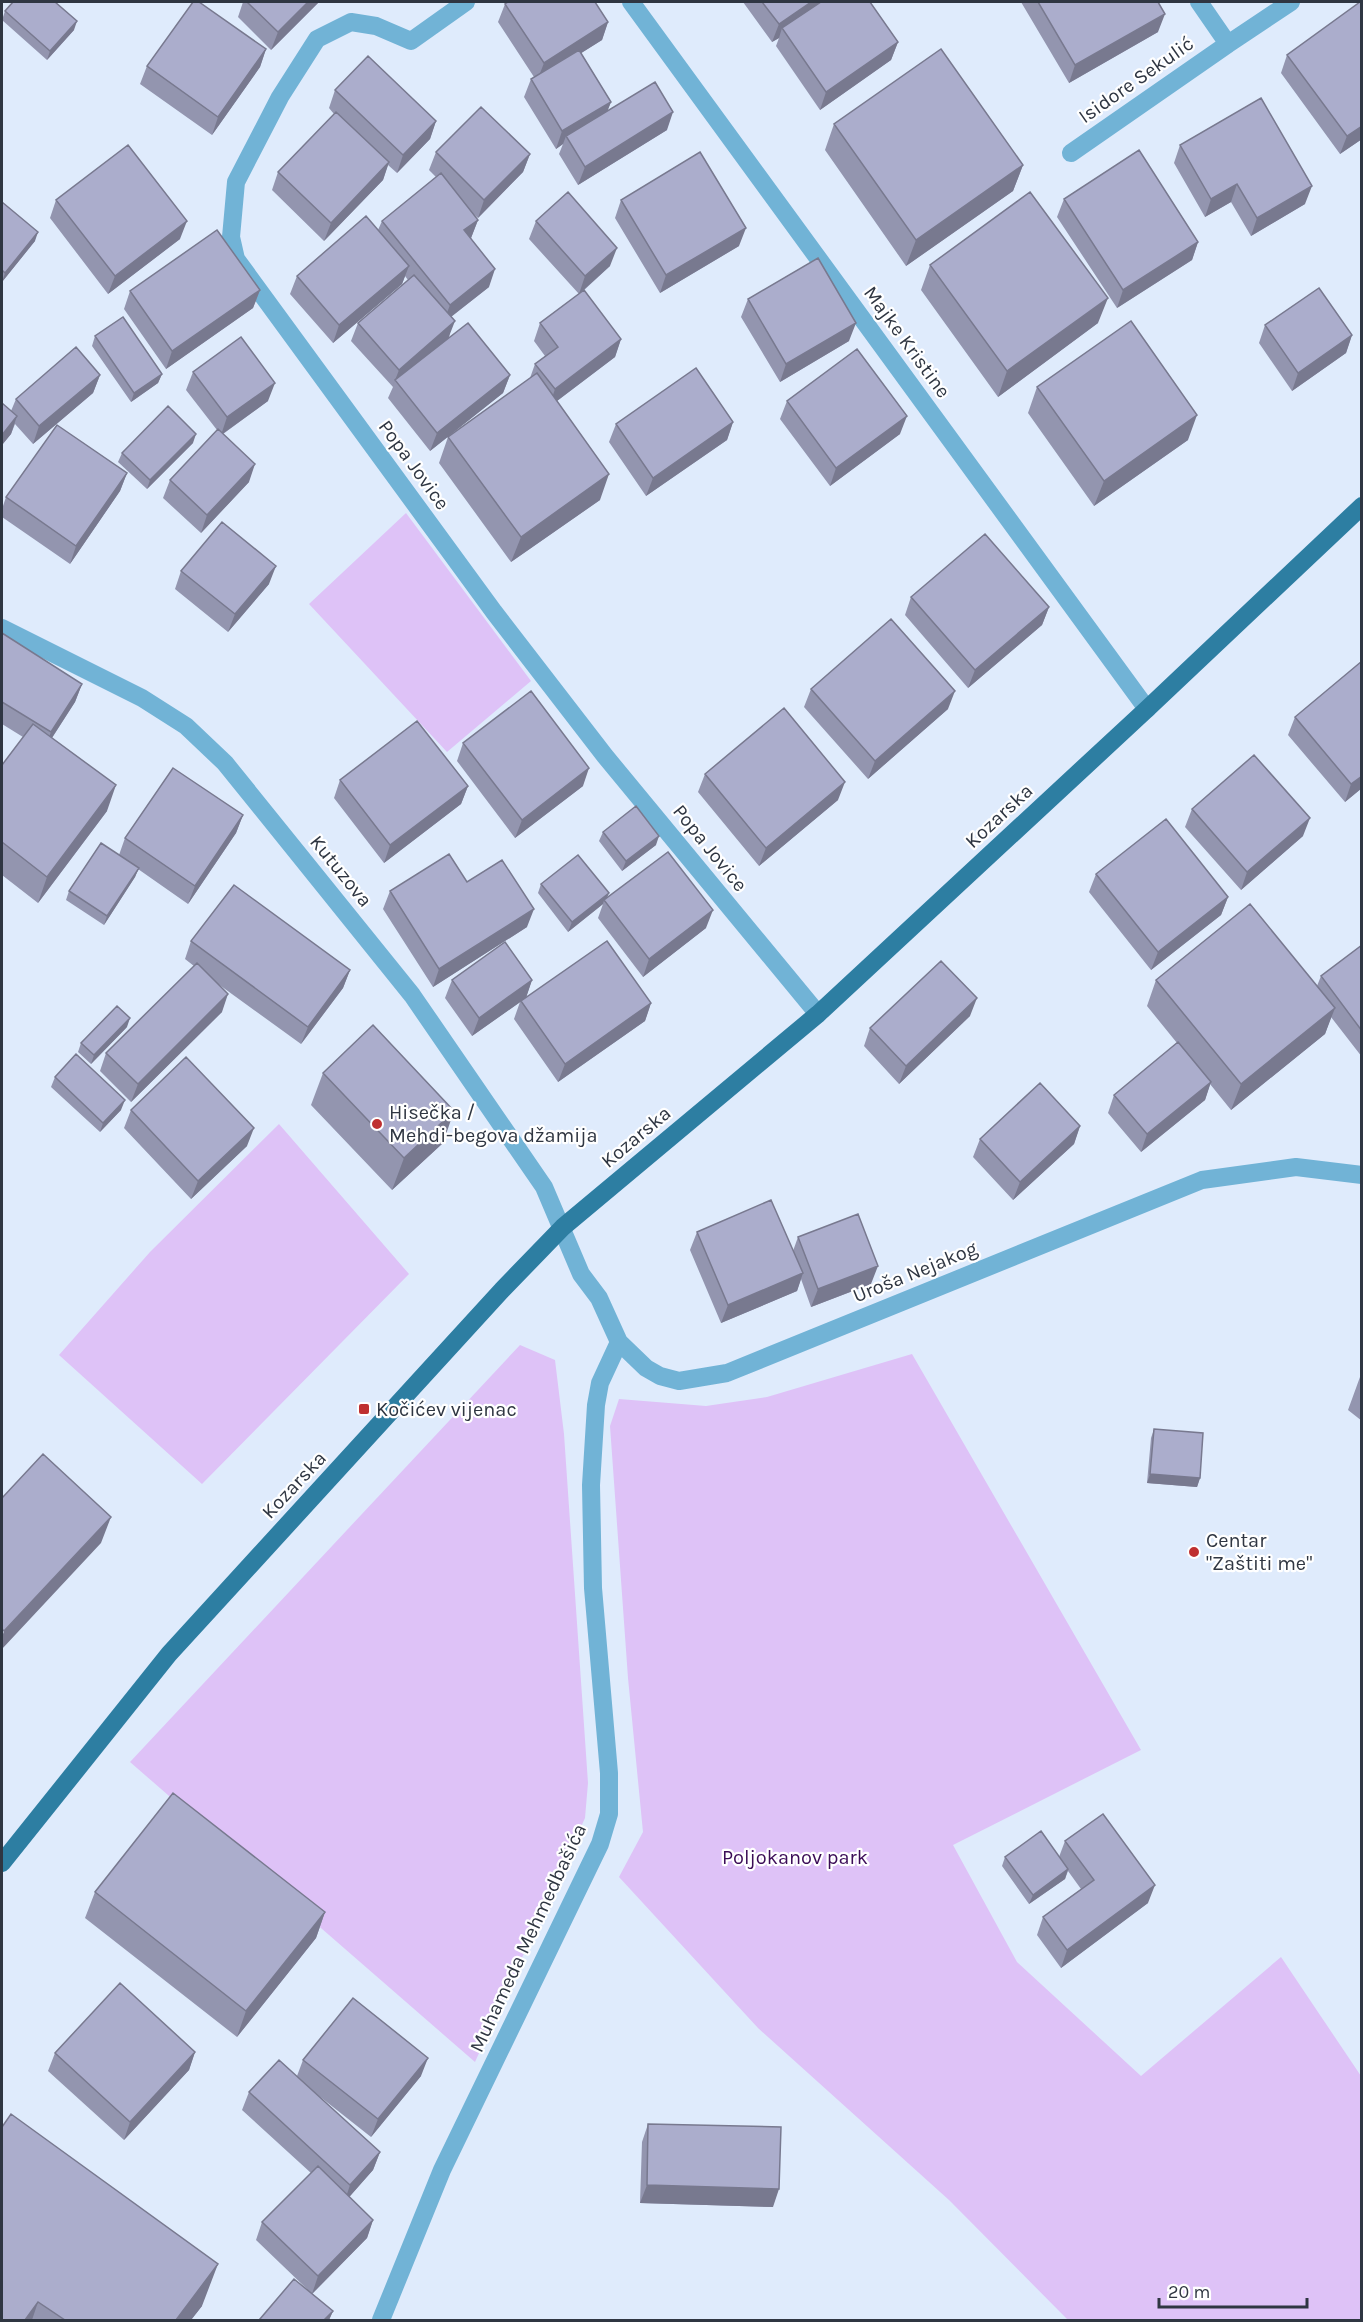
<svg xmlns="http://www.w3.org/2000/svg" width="1363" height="2322" font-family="Karla,sans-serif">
	<rect width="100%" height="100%" fill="#dfebfc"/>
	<path fill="#dec2f7" d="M 406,513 L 531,681 L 447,752 L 309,604 Z
		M 279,1124 L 409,1274 L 202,1484 L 59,1355 L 150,1252 Z
		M 520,1345 L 555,1360 L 564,1434 L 588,1783 L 585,1818 L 475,2062 L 130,1762 Z
		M 912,1354 L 1141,1750 L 953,1845 L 1017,1962 L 1141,2076 L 1281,1957 L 1361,2076 L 1361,2320 L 1068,2320 L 949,2200 L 758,2028 L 619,1877 L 643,1832 L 628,1678 L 610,1426 L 619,1399 L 706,1406 L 767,1397 Z"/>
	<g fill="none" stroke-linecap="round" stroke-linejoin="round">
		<path stroke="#71b3d6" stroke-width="18" d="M 466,2 L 411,41 L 376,26 L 351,22 L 317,39 L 280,97 L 236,182 L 231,237 L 236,259 L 494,612 L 605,756 L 818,1014
			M 631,2 L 1147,709
			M 1228,44 L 1291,2
			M 1071,153 L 1228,44 L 1199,2
			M 2,628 L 142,698 L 186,726 L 225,763 L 412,995 L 544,1187 L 581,1274 L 599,1298 L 619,1342 L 646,1368 L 660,1376 L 679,1381 L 727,1373 L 1202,1180 L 1296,1167 L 1362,1175
			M 381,2320 L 442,2170 L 600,1844 L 609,1814 L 609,1773 L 593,1588 L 591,1485 L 596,1405 L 600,1383 L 619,1342"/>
		<path stroke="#2d7ea2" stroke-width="18" d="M 2,1863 L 169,1654 L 502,1290 L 563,1227 L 818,1014 L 1147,709 L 1362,506"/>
	</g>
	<path fill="#9395af" d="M 243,2 L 319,2 L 271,50 L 238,17 Z
		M 743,2 L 870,2 L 898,42 L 891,60 L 820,110 L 776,46 L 779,38 L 772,42 Z
		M 1021,2 L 1158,2 L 1158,32 L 1069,83 Z
		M 1362,2 L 1362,139 L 1340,154 L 1281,73 L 1287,55 Z
		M 505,4 L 608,22 L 602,40 L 581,53 L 611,102 L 607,111 L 667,130 L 578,185 L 559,154 L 563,144 L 556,149 L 524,97 L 531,79 L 534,77 L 498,22 Z
		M 5,11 L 74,30 L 47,60 L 2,20 Z
		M 266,49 L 260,67 L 212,135 L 140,84 L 147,66 Z
		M 335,90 L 436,121 L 430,139 L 397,173 L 388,165 L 383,180 L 324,241 L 272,190 L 278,172 L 334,114 L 329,108 Z
		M 834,124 L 1023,165 L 1013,191 L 906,266 L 825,150 Z
		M 1180,145 L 1305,204 L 1251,236 L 1231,202 L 1205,217 L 1174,163 Z
		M 436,152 L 530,154 L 523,172 L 478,218 L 471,212 L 478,220 L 471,238 L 489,287 L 451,317 L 449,339 L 510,375 L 503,393 L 430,451 L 388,398 L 393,387 L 351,341 L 358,323 L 408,280 L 405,276 L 402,284 L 333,343 L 290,294 L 297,276 L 378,230 L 382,221 L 436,177 L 429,170 Z
		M 1064,199 L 1198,242 L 1192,260 L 1117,308 L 1057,217 Z
		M 56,200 L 180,239 L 108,294 L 50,218 Z
		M 621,200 L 739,246 L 660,293 L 615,218 Z
		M 2,202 L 35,241 L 2,282 Z
		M 536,221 L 610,266 L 582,292 L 621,339 L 615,357 L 557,401 L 600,500 L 511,562 L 439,463 L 448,437 L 530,378 L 535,364 L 545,356 L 534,341 L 540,323 L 579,294 L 529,239 Z
		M 930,265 L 1098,323 L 998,397 L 921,290 Z
		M 260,290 L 253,308 L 166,369 L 124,309 L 130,291 Z
		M 748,299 L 849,341 L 780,382 L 741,317 Z
		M 1265,325 L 1352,335 L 1346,353 L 1292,391 L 1259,343 Z
		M 95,336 L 162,374 L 158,383 L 131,402 L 92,346 Z
		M 193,372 L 268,401 L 223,434 L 249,482 L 201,533 L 163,498 L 170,480 L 217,430 L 186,390 Z
		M 100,375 L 93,393 L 33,444 L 15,424 L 11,434 L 2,445 L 2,403 L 11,411 L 16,399 Z
		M 1037,387 L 1188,440 L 1094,506 L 1028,413 Z
		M 787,401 L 900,434 L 830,486 L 780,419 Z
		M 733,422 L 727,440 L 646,496 L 609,442 L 616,424 Z
		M 193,443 L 147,489 L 118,462 L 122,453 Z
		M 127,473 L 120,491 L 70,564 L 2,517 L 2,509 L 6,497 Z
		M 181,571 L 269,584 L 228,632 L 175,589 Z
		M 911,597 L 1049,607 L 1042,625 L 968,688 L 905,615 Z
		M 2,634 L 82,684 L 75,702 L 52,738 L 107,811 L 38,903 L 2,875 L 2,765 L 23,737 L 2,724 Z
		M 811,689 L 948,709 L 868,779 L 804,707 Z
		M 1295,717 L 1362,788 L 1345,802 L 1288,735 Z
		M 463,743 L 583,786 L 515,838 L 457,761 Z
		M 705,774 L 838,800 L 759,866 L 698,792 Z
		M 340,780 L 468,786 L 461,804 L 384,863 L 334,798 Z
		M 1192,809 L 1303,836 L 1241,890 L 1185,827 Z
		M 243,815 L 236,833 L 188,904 L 138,869 L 135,877 L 104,925 L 66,900 L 69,891 L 119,855 L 125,838 Z
		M 603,832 L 656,845 L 622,871 L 599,841 Z
		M 1096,874 L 1228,897 L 1221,915 L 1151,970 L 1089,892 Z
		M 541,884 L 609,893 L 606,899 L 706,928 L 643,977 L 598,918 L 603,904 L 568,932 L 538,893 Z
		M 390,891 L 527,927 L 433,987 L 383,909 Z
		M 191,941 L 350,970 L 343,988 L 301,1044 L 214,981 L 222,1012 L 131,1102 L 100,1071 L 106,1053 L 194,966 L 185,959 Z
		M 1362,945 L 1362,1057 L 1331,1017 L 1325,1034 L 1231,1110 L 1210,1084 L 1205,1100 L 1141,1152 L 1108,1113 L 1114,1095 L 1177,1043 L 1147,1006 L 1156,980 L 1317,986 L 1321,976 Z
		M 452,980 L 532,980 L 526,997 L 651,1003 L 645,1021 L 558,1082 L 514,1019 L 520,1002 L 472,1036 L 445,998 Z
		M 970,1016 L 899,1084 L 864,1046 L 870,1028 Z
		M 127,1027 L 91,1064 L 78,1052 L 81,1043 Z
		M 323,1073 L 443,1143 L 392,1190 L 311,1105 Z
		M 55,1077 L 121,1110 L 100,1132 L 51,1087 Z
		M 131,1110 L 247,1146 L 191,1199 L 124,1128 Z
		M 1080,1126 L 1074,1144 L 1013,1200 L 973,1157 L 980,1139 Z
		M 697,1232 L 793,1251 L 798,1237 L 871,1284 L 811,1307 L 801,1279 L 797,1291 L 721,1323 L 690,1250 Z
		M 1362,1375 L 1362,1421 L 1348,1410 L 1360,1377 Z
		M 1154,1429 L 1200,1478 L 1197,1487 L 1147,1483 L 1151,1438 Z
		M 1065,1841 L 1148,1903 L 1061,1968 L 1037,1935 L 1043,1917 L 1081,1889 L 1068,1871 L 1065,1879 L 1029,1904 L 1002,1866 L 1005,1857 L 1059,1857 Z
		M 95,1892 L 325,1912 L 316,1938 L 237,2037 L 85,1918 Z
		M 195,2052 L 189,2070 L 124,2140 L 48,2071 L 55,2053 Z
		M 303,2060 L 421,2076 L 371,2137 L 314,2092 L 380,2152 L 373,2170 L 349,2197 L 373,2220 L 367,2238 L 312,2294 L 333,2311 L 329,2320 L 260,2320 L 260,2319 L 307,2289 L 256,2240 L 262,2222 L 311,2173 L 242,2110 L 249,2092 L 297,2076 Z
		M 648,2124 L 773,2207 L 640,2203 L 642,2142 Z
		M 2,2127 L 202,2306 L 191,2320 L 2,2320 Z"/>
	<path fill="#78798f" d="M 308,2 L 319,2 L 271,50 L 278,32 Z
		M 811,2 L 830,2 L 782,28 L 779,38 L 772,42 L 779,24 Z
		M 1165,14 L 1158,32 L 1069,83 L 1075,65 Z
		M 77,21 L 74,30 L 47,60 L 50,51 Z
		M 608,22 L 602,40 L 537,81 L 544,63 Z
		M 898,42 L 891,60 L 820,110 L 826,92 Z
		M 266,49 L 260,67 L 212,135 L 218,117 Z
		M 611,102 L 604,120 L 566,136 L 563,144 L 556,149 L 562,131 Z
		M 673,112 L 667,130 L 578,185 L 585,167 Z
		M 436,121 L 430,139 L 397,173 L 403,155 Z
		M 1362,126 L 1362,139 L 1340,154 L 1347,136 Z
		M 530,154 L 523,172 L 478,218 L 484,200 Z
		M 389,162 L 383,180 L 324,241 L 331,223 Z
		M 1023,165 L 1013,191 L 906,266 L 916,240 Z
		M 1237,184 L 1231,202 L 1205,217 L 1211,199 Z
		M 1312,186 L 1305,204 L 1251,236 L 1257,218 Z
		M 478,220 L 471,238 L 458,248 L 464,230 Z
		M 187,221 L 180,239 L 108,294 L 115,276 Z
		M 746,228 L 739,246 L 660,293 L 666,275 Z
		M 38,232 L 35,241 L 2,282 L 5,273 Z
		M 1198,242 L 1192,260 L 1117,308 L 1123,290 Z
		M 617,248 L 610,266 L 579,294 L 585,276 Z
		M 409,266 L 402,284 L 333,343 L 339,325 Z
		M 495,269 L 489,287 L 443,323 L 450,305 Z
		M 260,290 L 253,308 L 166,369 L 172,351 Z
		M 1108,298 L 1098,323 L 998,397 L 1007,371 Z
		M 455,321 L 448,339 L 395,380 L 392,388 L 399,370 Z
		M 856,323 L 849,341 L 780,382 L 786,364 Z
		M 1352,335 L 1346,353 L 1292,391 L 1298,373 Z
		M 621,339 L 615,357 L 549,407 L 555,389 Z
		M 162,374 L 158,383 L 131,402 L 134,393 Z
		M 100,375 L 93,393 L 33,444 L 39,426 Z
		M 510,375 L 503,393 L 430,451 L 437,433 Z
		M 275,383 L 268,401 L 221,435 L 227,417 Z
		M 1197,415 L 1188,440 L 1094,506 L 1104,481 Z
		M 17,416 L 11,434 L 2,445 L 2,435 Z
		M 907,416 L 900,434 L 830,486 L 836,468 Z
		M 733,422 L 727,440 L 646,496 L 653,478 Z
		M 196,434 L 193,443 L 147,489 L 150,480 Z
		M 255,464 L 249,482 L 201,533 L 207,515 Z
		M 127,473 L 120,491 L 70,564 L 76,546 Z
		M 609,474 L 600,500 L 511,562 L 521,537 Z
		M 276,566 L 269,584 L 228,632 L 235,614 Z
		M 1049,607 L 1042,625 L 968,688 L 975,670 Z
		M 82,684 L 75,702 L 44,750 L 51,732 Z
		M 955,691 L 948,709 L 868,779 L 875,761 Z
		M 589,768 L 583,786 L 515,838 L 522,820 Z
		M 1362,776 L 1362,788 L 1345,802 L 1351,784 Z
		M 845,782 L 838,800 L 759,866 L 766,848 Z
		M 116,785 L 107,811 L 38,903 L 47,877 Z
		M 468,786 L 461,804 L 384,863 L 390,845 Z
		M 243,815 L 236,833 L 188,904 L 195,886 Z
		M 1310,818 L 1303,836 L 1241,890 L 1247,872 Z
		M 659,836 L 656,845 L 622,871 L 626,861 Z
		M 139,868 L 135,877 L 104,925 L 107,916 Z
		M 609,893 L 605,902 L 604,900 L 603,904 L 568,932 L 572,922 Z
		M 1228,897 L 1221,915 L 1151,970 L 1158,952 Z
		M 534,909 L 527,927 L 433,987 L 439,969 Z
		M 713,910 L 706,928 L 643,977 L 649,959 Z
		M 350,970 L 343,988 L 301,1044 L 308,1027 Z
		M 532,980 L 526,998 L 472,1036 L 479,1018 Z
		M 228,994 L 222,1012 L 131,1102 L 138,1084 Z
		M 977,998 L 970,1016 L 899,1084 L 906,1066 Z
		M 651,1003 L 645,1021 L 558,1082 L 565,1064 Z
		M 1335,1008 L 1325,1034 L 1231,1110 L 1241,1084 Z
		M 130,1018 L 127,1027 L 91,1064 L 94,1055 Z
		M 1211,1082 L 1205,1100 L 1141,1152 L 1147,1134 Z
		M 125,1100 L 121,1110 L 100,1132 L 103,1123 Z
		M 454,1111 L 443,1143 L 392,1190 L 404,1158 Z
		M 1080,1126 L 1074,1144 L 1013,1200 L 1020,1182 Z
		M 254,1128 L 247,1146 L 191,1199 L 198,1181 Z
		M 878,1266 L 871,1284 L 811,1307 L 818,1289 Z
		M 803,1273 L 797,1291 L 721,1323 L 728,1305 Z
		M 1150,1474 L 1200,1478 L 1197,1487 L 1147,1483 Z
		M 111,1517 L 101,1543 L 2,1649 L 2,1637 L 4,1631 Z
		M 1068,1869 L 1065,1879 L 1029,1904 L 1033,1895 Z
		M 1155,1885 L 1148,1903 L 1061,1968 L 1067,1950 Z
		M 325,1912 L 316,1938 L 237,2037 L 246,2011 Z
		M 195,2052 L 189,2070 L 124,2140 L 130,2122 Z
		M 428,2058 L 421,2076 L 371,2137 L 378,2119 Z
		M 380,2152 L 373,2170 L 344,2203 L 350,2185 Z
		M 647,2185 L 779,2189 L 773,2207 L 640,2203 Z
		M 373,2220 L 367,2238 L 312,2294 L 318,2276 Z
		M 218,2264 L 202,2306 L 191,2320 L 176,2320 Z
		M 38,2302 L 32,2320 L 25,2320 Z
		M 333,2311 L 329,2320 L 324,2320 Z"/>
	<path fill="#abadcc" stroke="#78798f" stroke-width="1.5" d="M 13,2 L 55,2 L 77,21 L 50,51 L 5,11 Z
		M 193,2 L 199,2 L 266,49 L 218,117 L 147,66 Z
		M 247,2 L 308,2 L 278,32 Z
		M 508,2 L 595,2 L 608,22 L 544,63 L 505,4 Z
		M 762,2 L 811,2 L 779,24 Z
		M 821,2 L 870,2 L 898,42 L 826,92 L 782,28 Z
		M 1038,2 L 1158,2 L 1165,14 L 1075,65 Z
		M 1360,2 L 1362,2 L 1362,126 L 1347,136 L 1287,55 Z
		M 941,49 L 1023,165 L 916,240 L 834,124 Z
		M 579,50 L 611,102 L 562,131 L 531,79 Z
		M 368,56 L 436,121 L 403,155 L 335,90 Z
		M 655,82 L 673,112 L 585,167 L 566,136 Z
		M 1261,98 L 1312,186 L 1257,218 L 1237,184 L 1211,199 L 1180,145 Z
		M 481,107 L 530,154 L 484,200 L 436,152 Z
		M 336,112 L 389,162 L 331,223 L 278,172 Z
		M 128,145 L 187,221 L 115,276 L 56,200 Z
		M 1139,150 L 1198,242 L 1123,290 L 1064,199 Z
		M 700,152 L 746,228 L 666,275 L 621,200 Z
		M 441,173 L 478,220 L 464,230 L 495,269 L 450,305 L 382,221 Z
		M 568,192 L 617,248 L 585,276 L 536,221 Z
		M 1030,192 L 1108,298 L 1007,371 L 930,265 Z
		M 2,202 L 38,232 L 5,273 L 2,270 Z
		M 366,216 L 409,266 L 339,325 L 297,276 Z
		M 217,230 L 260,290 L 172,351 L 130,291 Z
		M 818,258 L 856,323 L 786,364 L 748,299 Z
		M 414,275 L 455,321 L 399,370 L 358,323 Z
		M 1319,288 L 1352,335 L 1298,373 L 1265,325 Z
		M 584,290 L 621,339 L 555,389 L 535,364 L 558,347 L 540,323 Z
		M 123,317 L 162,374 L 134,393 L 95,336 Z
		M 1131,321 L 1197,415 L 1104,481 L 1037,387 Z
		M 468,323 L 510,375 L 437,433 L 395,380 Z
		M 241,337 L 275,383 L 227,417 L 193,372 Z
		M 76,347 L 100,375 L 39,426 L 16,399 Z
		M 857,349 L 907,416 L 836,468 L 787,401 Z
		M 696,368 L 733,422 L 653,478 L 616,424 Z
		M 537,373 L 609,474 L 521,537 L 448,437 Z
		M 2,403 L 17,416 L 2,435 Z
		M 168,406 L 196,434 L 150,480 L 122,453 Z
		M 57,425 L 127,473 L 76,546 L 6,497 Z
		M 218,429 L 255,464 L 207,515 L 170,480 Z
		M 222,522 L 276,566 L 235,614 L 181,571 Z
		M 985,534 L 1049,607 L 975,670 L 911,597 Z
		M 891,619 L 955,691 L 875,761 L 811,689 Z
		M 2,633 L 82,684 L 51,732 L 2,702 Z
		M 1362,661 L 1362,776 L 1351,784 L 1295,717 Z
		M 531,691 L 589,768 L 522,820 L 463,743 Z
		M 784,708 L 845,782 L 766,848 L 705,774 Z
		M 417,721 L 468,786 L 390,845 L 340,780 Z
		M 33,724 L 116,785 L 47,877 L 2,842 L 2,765 Z
		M 1254,755 L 1310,818 L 1247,872 L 1192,809 Z
		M 173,768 L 243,815 L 195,886 L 125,838 Z
		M 636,806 L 659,836 L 626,861 L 603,832 Z
		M 1166,819 L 1228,897 L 1158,952 L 1096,874 Z
		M 101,843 L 139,868 L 107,916 L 69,891 Z
		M 668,852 L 713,910 L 649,959 L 604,900 Z
		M 449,854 L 467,882 L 502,860 L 534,909 L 439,969 L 390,891 Z
		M 578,855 L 609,893 L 572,922 L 541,884 Z
		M 234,885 L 350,970 L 308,1027 L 191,941 Z
		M 1250,904 L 1335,1008 L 1241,1084 L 1156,980 Z
		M 607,941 L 651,1003 L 565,1064 L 521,1001 Z
		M 505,942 L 532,980 L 479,1018 L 452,980 Z
		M 1362,945 L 1362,1031 L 1321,976 Z
		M 941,961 L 977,998 L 906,1066 L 870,1028 Z
		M 197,963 L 228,994 L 138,1084 L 106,1053 Z
		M 117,1006 L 130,1018 L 94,1055 L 81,1043 Z
		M 373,1025 L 454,1111 L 404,1158 L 323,1073 Z
		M 1178,1042 L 1211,1082 L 1147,1134 L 1114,1095 Z
		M 76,1054 L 125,1100 L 103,1123 L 55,1077 Z
		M 186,1057 L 254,1128 L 198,1181 L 131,1110 Z
		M 1040,1083 L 1080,1126 L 1020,1182 L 980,1139 Z
		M 771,1200 L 803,1273 L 728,1305 L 697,1232 Z
		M 858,1214 L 878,1266 L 818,1289 L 798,1237 Z
		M 1154,1429 L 1203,1433 L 1200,1478 L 1150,1474 Z
		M 43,1454 L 111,1517 L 4,1631 L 2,1629 L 2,1498 Z
		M 173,1793 L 325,1912 L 246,2011 L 95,1892 Z
		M 1103,1814 L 1155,1885 L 1067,1950 L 1043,1917 L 1094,1880 L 1065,1841 Z
		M 1041,1831 L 1068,1869 L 1033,1895 L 1005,1857 Z
		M 120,1983 L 195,2052 L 130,2122 L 55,2053 Z
		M 353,1998 L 428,2058 L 378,2119 L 303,2060 Z
		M 279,2060 L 380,2152 L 350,2185 L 249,2092 Z
		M 11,2114 L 218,2264 L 176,2320 L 65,2320 L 38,2302 L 25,2320 L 2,2320 L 2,2127 Z
		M 648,2124 L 781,2127 L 779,2189 L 647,2185 Z
		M 318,2166 L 373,2220 L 318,2276 L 262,2222 Z
		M 294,2279 L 333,2311 L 324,2320 L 263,2320 L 260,2319 Z"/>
	<g fill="#bf3030" stroke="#fff" stroke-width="2">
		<circle cx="377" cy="1124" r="6"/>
		<rect x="358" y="1403" width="12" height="12" rx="3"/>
		<circle cx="1194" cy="1552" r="6"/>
	</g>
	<g text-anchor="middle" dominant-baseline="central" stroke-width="4.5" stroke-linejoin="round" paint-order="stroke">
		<g font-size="20" fill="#2f3642" stroke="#fff">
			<text transform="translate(1136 80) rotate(-35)">Isidore Sekulić</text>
			<text transform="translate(907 342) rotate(54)">Majke Kristine</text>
			<text transform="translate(414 465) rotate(54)">Popa Jovice</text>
			<text transform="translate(999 816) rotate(-43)">Kozarska</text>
			<text transform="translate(710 848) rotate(51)">Popa Jovice</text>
			<text transform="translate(341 871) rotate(51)">Kutuzova</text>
			<text transform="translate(636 1137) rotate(-40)">Kozarska</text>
			<text transform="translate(915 1272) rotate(-22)">Uroša Nejakog</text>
			<text transform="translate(294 1485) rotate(-47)">Kozarska</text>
			<text transform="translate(528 1938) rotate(-65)">Muhameda Mehmedbašića</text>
		</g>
		<g font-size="20" fill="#2f3642" stroke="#fff" text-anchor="start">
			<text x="389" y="1112">Hisečka /<tspan x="389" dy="23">Mehdi-begova džamija</tspan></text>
			<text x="376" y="1409">Kočićev vijenac</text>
			<text x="1206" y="1540">Centar<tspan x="1206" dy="23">"Zaštiti me"</tspan></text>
		</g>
		<g font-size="20" fill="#3b0c57" stroke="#fff">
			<text x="795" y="1857">Poljokanov park</text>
		</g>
	</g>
	<rect width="1363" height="2322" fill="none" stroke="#2f3642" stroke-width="6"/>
	<path d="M1159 2298v9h148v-9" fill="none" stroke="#2f3642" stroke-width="3"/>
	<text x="1168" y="2298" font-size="18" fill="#2f3642" stroke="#ffffff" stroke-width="4.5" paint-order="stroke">20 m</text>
</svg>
